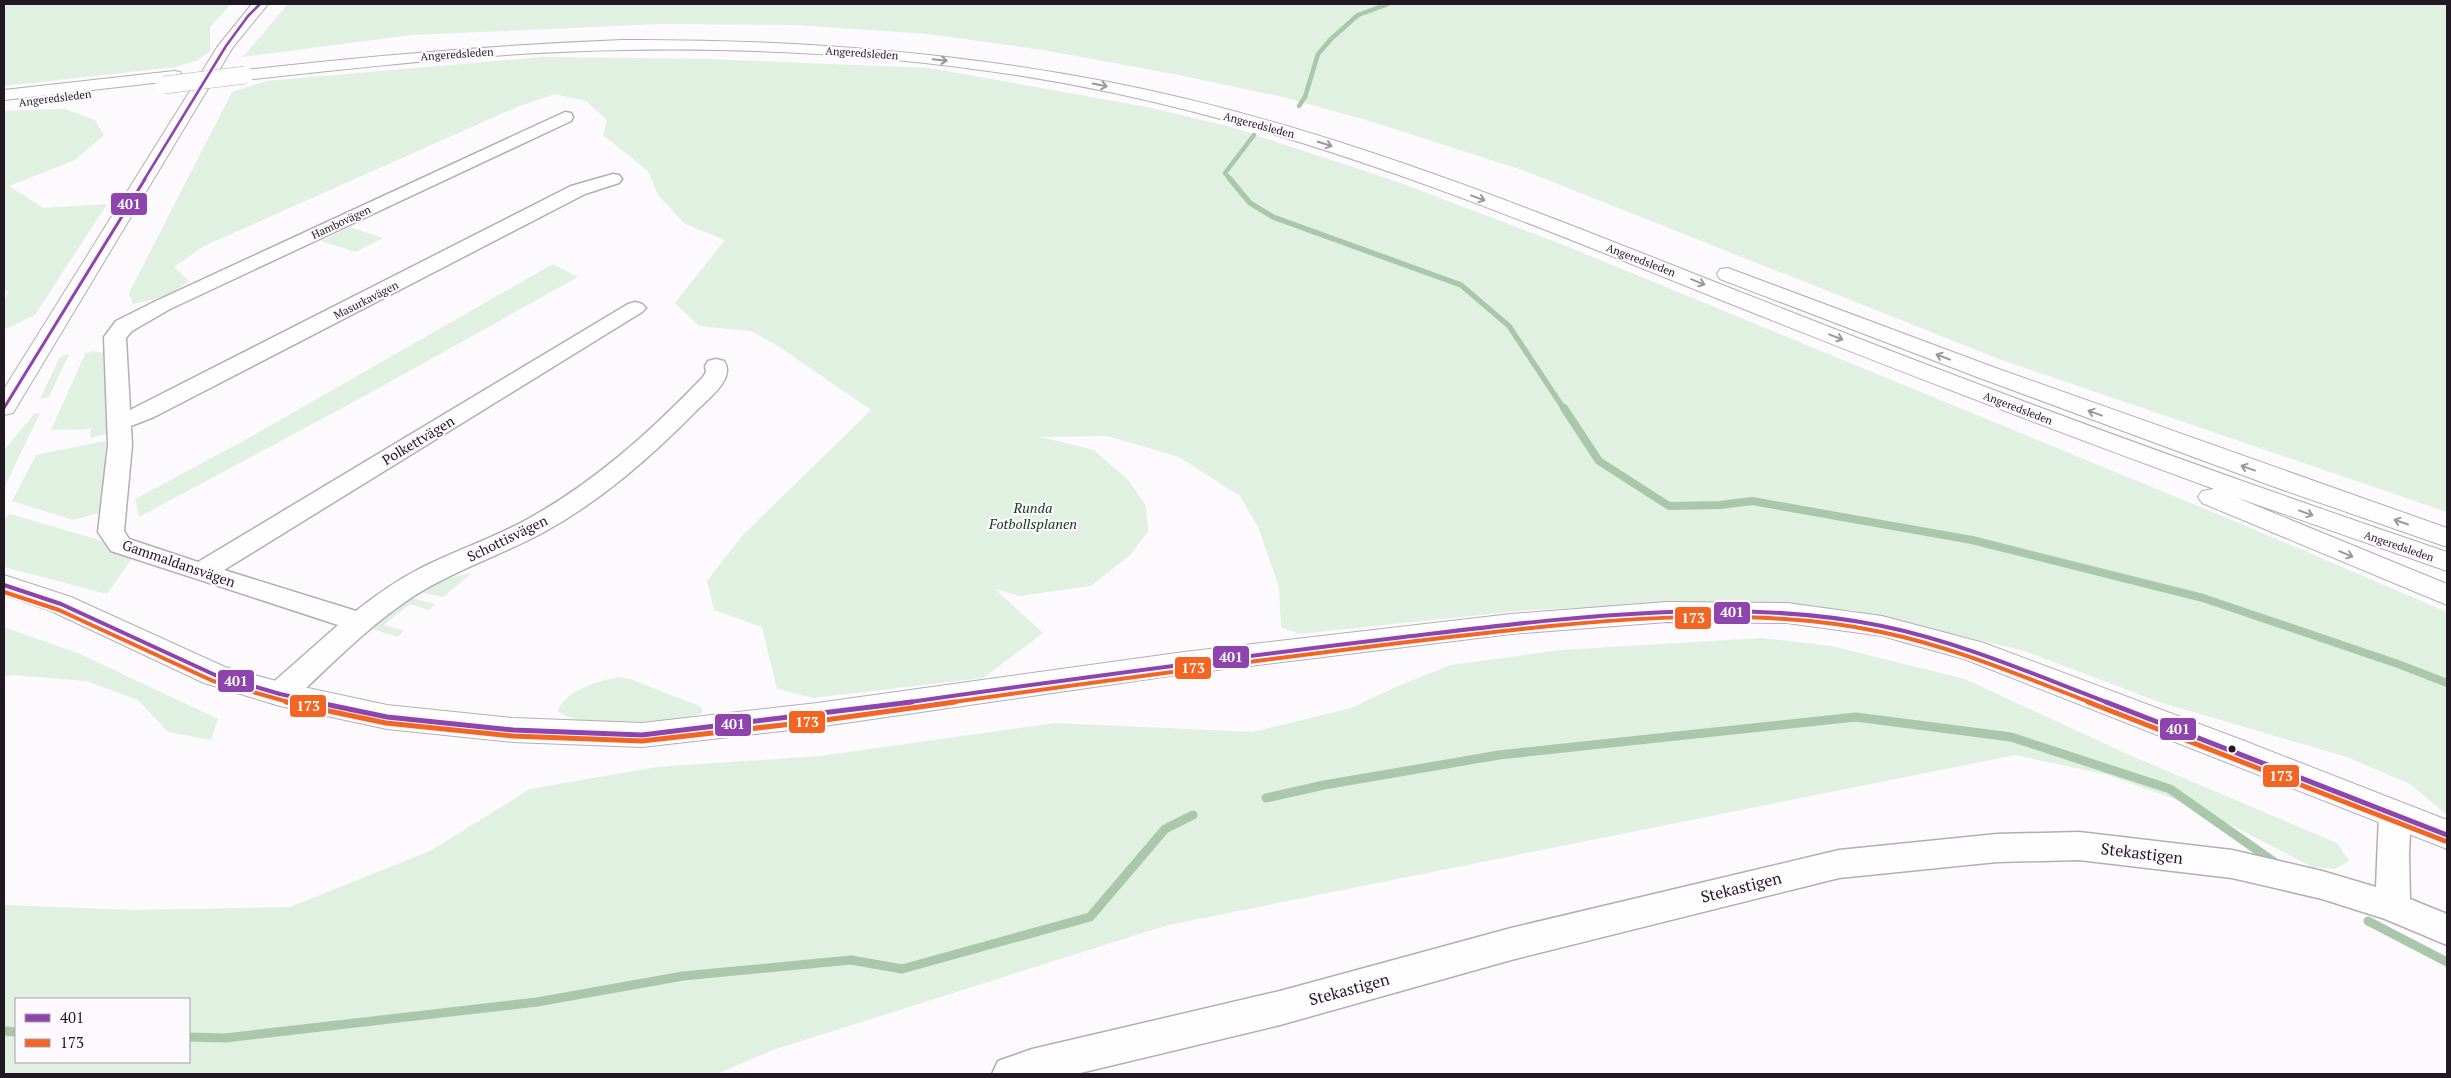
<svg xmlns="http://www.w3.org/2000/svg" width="2451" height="1078" font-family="'PT Serif',serif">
	<rect width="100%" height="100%" fill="#fdfafe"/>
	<path fill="#e0f0e1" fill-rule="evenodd" d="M 4,4 L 231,4 L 210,27 L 210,51 L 198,60 L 176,67 L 4,86 Z
		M 288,4 L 2447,4 L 2447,512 L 1999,359 L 1525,171 L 1373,122 L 1283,97 L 1179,75 L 1043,50 L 928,34 L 794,25 L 660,24 L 411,35 L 243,57 Z
		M 542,57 L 709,59 L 930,68 L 1147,107 L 1228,126 L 1398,182 L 1566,246 L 2232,520 L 2447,612 L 2447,815 L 2410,784 L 2347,757 L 2159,702 L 2025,651 L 1851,610 L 1734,601 L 1529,610 L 1299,634 L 1281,627 L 1279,587 L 1258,527 L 1240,496 L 1179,457 L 1108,436 L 1041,437 L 1094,450 L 1129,481 L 1146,506 L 1148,531 L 1131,554 L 1091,586 L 1020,596 L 995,589 L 1043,633 L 983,678 L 813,698 L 777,689 L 762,627 L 714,610 L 707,581 L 743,535 L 871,410 L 778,346 L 751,331 L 699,326 L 675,303 L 725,240 L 685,224 L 658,195 L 648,171 L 603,135 L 607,120 L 586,101 L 555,94 L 517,107 L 204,246 L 174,267 L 189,281 L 168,296 L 133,304 L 129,293 L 232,92 L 266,81 Z
		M 65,109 L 95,120 L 104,135 L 75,160 L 9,186 L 43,208 L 107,204 L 35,315 L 4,330 L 4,302 L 8,291 L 4,290 L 4,111 Z
		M 350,227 L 383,238 L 355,252 L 321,241 Z
		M 553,264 L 578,277 L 368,394 L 139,517 L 135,499 L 247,439 Z
		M 93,351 L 104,353 L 106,434 L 90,438 L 91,428 C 77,432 65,428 51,430 L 85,354 Z
		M 69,354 L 49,397 L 40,399 L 60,357 Z
		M 40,413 L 4,488 L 4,450 L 34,414 Z
		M 106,441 L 102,512 L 73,520 L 12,501 L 36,455 Z
		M 10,514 L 96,539 L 133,557 L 107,594 L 4,567 L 4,519 Z
		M 472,573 L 443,597 L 420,592 L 445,578 Z
		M 411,598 L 435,604 L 429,610 L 410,604 L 384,625 L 404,631 L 398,637 L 372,629 Z
		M 4,627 L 80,654 L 218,719 L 211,740 L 168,732 L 138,700 L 86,681 L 13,675 L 4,676 Z
		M 1762,638 L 1831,646 L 1965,679 L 2127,754 L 2337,843 L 2349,861 L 2335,869 L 2312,867 L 2196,807 L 2108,775 L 2015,755 L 1168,925 L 773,1050 L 717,1074 L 4,1074 L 4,905 L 133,910 L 290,907 L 430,851 L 530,789 L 657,767 L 820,756 L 1056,723 L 1253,732 L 1351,708 L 1398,686 L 1451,665 L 1561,650 ZM 16,999 L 189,999 L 189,1062 L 16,1062 Z
		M 619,677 L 630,679 L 702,707 L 702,713 C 682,722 572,729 558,711 C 563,691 601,680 619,677 Z"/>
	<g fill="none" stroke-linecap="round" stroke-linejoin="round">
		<path stroke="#aac6ab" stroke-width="4.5" d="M 1299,106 L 1305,97 L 1318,54 L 1331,39 L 1358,15 L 1388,4
			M 1231,180 L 1225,173 L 1254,135"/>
		<path stroke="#aac6ab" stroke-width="5.5" d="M 1230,179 L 1250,203 L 1273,217 L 1461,285 L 1509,326 L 1564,409"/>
		<path stroke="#aac6ab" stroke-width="8" d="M 1564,408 L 1599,461 L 1669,506 L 1720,505 L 1752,501 L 1972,540 L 2203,598 L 2398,664 L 2447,683"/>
		<path stroke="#aac6ab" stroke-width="9" d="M 1266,798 L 1324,785 L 1499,755 L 1856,717 L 2011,737 L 2170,789 L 2277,864
			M 2368,921 L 2447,962
			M 4,1031 L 16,1032
			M 189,1037 L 225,1038 L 537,1002 L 683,976 L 851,960 L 902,969 L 1090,917 L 1165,829 L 1193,815"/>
		<defs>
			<path id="minor" d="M 565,112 L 571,113 L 573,117 L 571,121 L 170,309 L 132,331 L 126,338 L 130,410 L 571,186 L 613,174 L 619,175 L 622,179 L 619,183 L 585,194 L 154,417 L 131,426 L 132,445 L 124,531 L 129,539 L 198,562 L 628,304 L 635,302 L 642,304 L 646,308 L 642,312 L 224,570 L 356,611 C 376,595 396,581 419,569 C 454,551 492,539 526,520 C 594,483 650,432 703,377 L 706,372 L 705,366 L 708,361 L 716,359 L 724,361 C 736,378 709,398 697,410 C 651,457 602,500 544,532 C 498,557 448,572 405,602 C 363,631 328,668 291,702 L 280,705 L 269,702 L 265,694 L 269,686 L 338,625 L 111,551 L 98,532 L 108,445 L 104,337 L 116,321 L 156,301 Z
				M 2395,802 L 2406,806 L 2411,815 L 2409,854 L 2410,899 L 2447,914 L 2447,945 L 2385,919 L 2322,899 L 2232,878 L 2079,860 L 1997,862 L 1839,878 L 1511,960 L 1280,1025 L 1076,1074 L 992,1074 L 998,1061 L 1032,1049 L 1280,991 L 1511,928 L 1839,850 L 1997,834 L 2079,832 L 2232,850 L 2322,871 L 2376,887 L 2379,815 L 2384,806 Z"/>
			<path id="tertiary" d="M 252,4 L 268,4 L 233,47 L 16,408 L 13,413 L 4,415 L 4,389 L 218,46 Z
				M 4,575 L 71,597 L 225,667 L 280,682 L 387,705 L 513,718 L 642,723 L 817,703 L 1184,652 L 1511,614 L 1667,602 L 1787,603 L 1882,616 L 1984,643 L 2242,740 L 2447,820 L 2447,849 L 1964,659 L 1882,636 L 1787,623 L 1667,622 L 1511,634 L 1184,674 L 817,727 L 642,747 L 513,742 L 387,729 L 280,706 L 204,683 L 51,611 L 4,595 Z"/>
			<path id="trunk" d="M 622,40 C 786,39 948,51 1109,82 C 1341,127 1561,222 1781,308 C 2001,395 2223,476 2447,552 L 2447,571 L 2235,497 L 2447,584 L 2447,605 L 2202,503 L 2198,497 L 2202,491 L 2214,489 C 2047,428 1881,364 1716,298 C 1519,219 1322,137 1114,93 C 953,59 787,47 624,50 C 497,52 371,66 245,80 L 239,79 L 237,75 L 239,71 L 245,70 C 370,56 496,45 622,40 Z
				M 174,71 L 180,72 L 182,76 L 180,80 L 4,100 L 4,90 Z
				M 1728,268 L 1993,367 L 2447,528 L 2447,547 L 2272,486 L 1977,377 L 1720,279 L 1717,274 L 1720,269 Z"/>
		</defs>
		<use href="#minor" stroke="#b3aeb4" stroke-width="3"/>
		<use href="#tertiary" stroke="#b3aeb4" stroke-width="2"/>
		<use href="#trunk" stroke="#b3aeb4" stroke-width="2"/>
		<use href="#minor" fill="#fffeff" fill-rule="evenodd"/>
		<use href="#tertiary" fill="#fffeff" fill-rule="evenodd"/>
		<use href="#trunk" fill="#fffeff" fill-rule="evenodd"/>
		<defs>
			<path id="trunk-bridge" d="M 164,85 L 245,75"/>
		</defs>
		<use href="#trunk-bridge" stroke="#b3aeb4" stroke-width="18" stroke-linecap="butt"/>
		<use href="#trunk-bridge" stroke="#fffeff" stroke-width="17"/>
		<defs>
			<path id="bus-1-far3" d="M 144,180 L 226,46 L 248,16 L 260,4"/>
			<path id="bus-1-far2" d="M 4,408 L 145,179"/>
			<path id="bus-1-far1" d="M 4,585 L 61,604 L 215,675 L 280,694 L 321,703
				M 903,703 C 1070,679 1236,657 1404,637 C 1556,619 1731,595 1882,626 C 1960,642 2035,675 2109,703"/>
			<path id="bus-1" d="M 315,702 L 387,717 L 513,730 L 642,735 L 912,702
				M 2106,702 L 2447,835"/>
			<path id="bus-2-far1" d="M 4,592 L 59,610 L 213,681 L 292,703
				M 946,703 C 1102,681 1259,660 1416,641 C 1563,624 1735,601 1881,632 C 1954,647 2023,677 2092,703"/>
			<path id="bus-2" d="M 286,702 L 386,723 L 513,736 L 642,741 L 818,721 L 955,702
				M 2088,702 L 2445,841"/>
		</defs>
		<use href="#bus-1-far3" stroke="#fef9ff" stroke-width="5"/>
		<use href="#bus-1-far2" stroke="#fef9ff" stroke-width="6"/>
		<use href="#bus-1-far1" stroke="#fef9ff" stroke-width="8"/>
		<use href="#bus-1" stroke="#fef9ff" stroke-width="9"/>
		<use href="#bus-2-far1" stroke="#fef9ff" stroke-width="8"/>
		<use href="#bus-2" stroke="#fef9ff" stroke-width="9"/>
		<use href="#bus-1-far3" stroke="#8e44ad" stroke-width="2.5"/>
		<use href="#bus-1-far2" stroke="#8e44ad" stroke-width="3"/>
		<use href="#bus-1-far1" stroke="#8e44ad" stroke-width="4"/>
		<use href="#bus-1" stroke="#8e44ad" stroke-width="5"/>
		<use href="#bus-2-far1" stroke="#f26522" stroke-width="4"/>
		<use href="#bus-2" stroke="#f26522" stroke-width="5"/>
	</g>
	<defs><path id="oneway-shaft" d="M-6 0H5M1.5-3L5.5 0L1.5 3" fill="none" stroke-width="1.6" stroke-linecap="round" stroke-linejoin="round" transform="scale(1.25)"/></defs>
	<g stroke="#9b979c">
		<use href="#oneway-shaft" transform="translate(940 60) rotate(6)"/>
		<use href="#oneway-shaft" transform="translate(1100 85) rotate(11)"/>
		<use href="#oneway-shaft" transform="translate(1325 144) rotate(17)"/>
		<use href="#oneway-shaft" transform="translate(1478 198) rotate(20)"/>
		<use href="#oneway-shaft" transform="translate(1698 282) rotate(22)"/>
		<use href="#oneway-shaft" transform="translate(1836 337) rotate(21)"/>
		<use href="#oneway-shaft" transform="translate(1943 357) rotate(-159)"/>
		<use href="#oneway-shaft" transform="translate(2095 413) rotate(-160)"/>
		<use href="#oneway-shaft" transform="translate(2248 468) rotate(-160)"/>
		<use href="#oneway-shaft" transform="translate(2306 513) rotate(20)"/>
		<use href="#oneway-shaft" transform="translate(2401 522) rotate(-161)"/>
		<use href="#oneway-shaft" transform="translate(2346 554) rotate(22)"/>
	</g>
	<circle fill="#211922" stroke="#fef9ff" stroke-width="2" cx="2232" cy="749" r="4.5"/>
	<g text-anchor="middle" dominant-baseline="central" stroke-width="4.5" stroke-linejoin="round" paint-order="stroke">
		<g font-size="11" fill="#211922" stroke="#fef9ff">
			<text transform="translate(862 53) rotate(4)">Angeredsleden</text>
			<text transform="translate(457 54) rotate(-4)">Angeredsleden</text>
			<text transform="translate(55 98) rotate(-7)">Angeredsleden</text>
			<text transform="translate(1259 125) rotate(15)">Angeredsleden</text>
			<text transform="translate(341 222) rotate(-25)">Hambovägen</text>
			<text transform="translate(1641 260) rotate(21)">Angeredsleden</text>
			<text transform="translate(366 300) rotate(-27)">Masurkavägen</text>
			<text transform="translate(2018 408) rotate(21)">Angeredsleden</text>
			<text transform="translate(2399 546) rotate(19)">Angeredsleden</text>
		</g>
		<g font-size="14" fill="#211922" stroke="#fef9ff">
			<text transform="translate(418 440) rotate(-31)">Polkettvägen</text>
			<text transform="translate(507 538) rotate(-26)">Schottisvägen</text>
			<text transform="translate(179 563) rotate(19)">Gammaldansvägen</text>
		</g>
		<g font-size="14" font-style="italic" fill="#0d3a14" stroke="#fef9ff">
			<text x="1033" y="507">Runda<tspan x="1033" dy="16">Fotbollsplanen</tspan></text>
		</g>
		<g font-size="16" fill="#211922" stroke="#fef9ff">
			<text transform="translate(2142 853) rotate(7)">Stekastigen</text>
			<text transform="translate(1741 887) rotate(-14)">Stekastigen</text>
			<text transform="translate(1349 989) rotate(-15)">Stekastigen</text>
		</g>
	</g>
	<g stroke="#fef9ff" stroke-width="2">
		<rect x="110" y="192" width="38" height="24" rx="5" fill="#8e44ad"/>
		<rect x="1713" y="601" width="38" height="24" rx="5" fill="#8e44ad"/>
		<rect x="1674" y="606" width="38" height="24" rx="5" fill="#f26522"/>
		<rect x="1212" y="645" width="38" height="24" rx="5" fill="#8e44ad"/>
		<rect x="1174" y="656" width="38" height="24" rx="5" fill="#f26522"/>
		<rect x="217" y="669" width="38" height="24" rx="5" fill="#8e44ad"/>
		<rect x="289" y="694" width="38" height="24" rx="5" fill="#f26522"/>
		<rect x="788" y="710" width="38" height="24" rx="5" fill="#f26522"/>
		<rect x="714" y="713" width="38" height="24" rx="5" fill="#8e44ad"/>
		<rect x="2159" y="717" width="38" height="24" rx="5" fill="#8e44ad"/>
		<rect x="2262" y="764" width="38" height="24" rx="5" fill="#f26522"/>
	</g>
	<g font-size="14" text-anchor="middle" font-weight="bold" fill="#fff">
		<text x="129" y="209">401</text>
		<text x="1732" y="617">401</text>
		<text x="1693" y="623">173</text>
		<text x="1231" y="662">401</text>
		<text x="1193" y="673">173</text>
		<text x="236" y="686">401</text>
		<text x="308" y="711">173</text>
		<text x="807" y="727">173</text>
		<text x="733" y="729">401</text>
		<text x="2178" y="734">401</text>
		<text x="2281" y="781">173</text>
	</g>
	<rect width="2451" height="1078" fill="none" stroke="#211922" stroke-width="10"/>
	<rect x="15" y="998" width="175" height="65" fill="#fef9ff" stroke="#a69fa7"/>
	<rect x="25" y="1014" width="25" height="8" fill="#8e44ad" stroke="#a69fa7"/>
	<text x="60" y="1023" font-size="15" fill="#211922">401</text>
	<rect x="25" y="1039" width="25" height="8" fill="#f26522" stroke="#a69fa7"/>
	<text x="60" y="1048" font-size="15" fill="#211922">173</text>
</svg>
